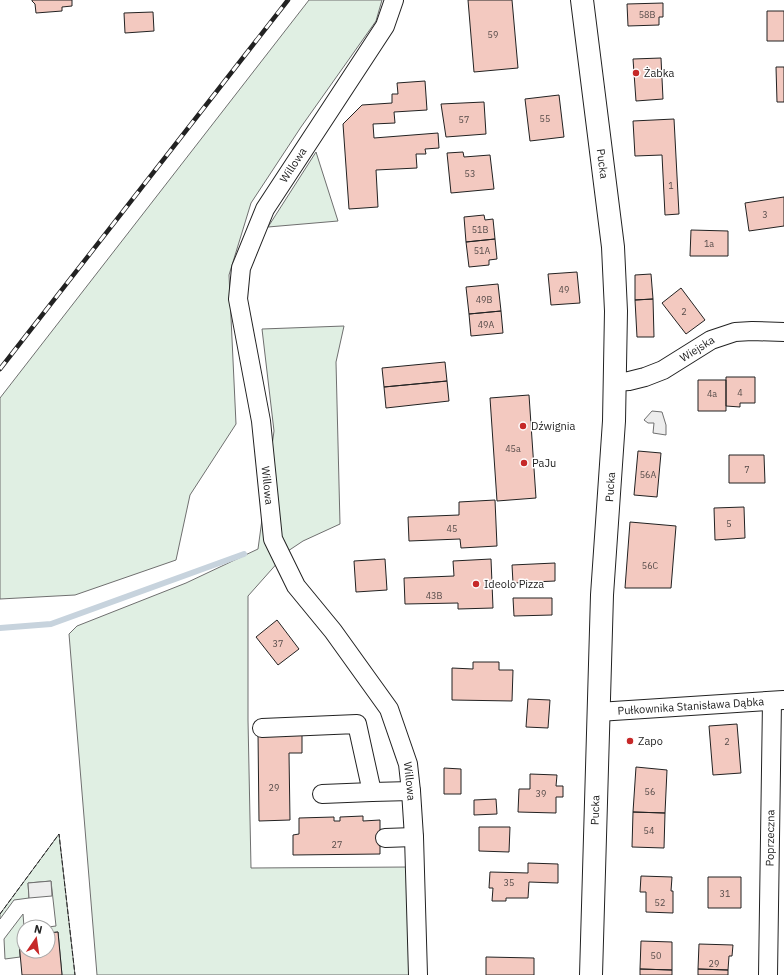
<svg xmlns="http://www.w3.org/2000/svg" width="784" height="975" font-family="'IBM Plex Sans',sans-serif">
	<rect width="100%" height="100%" fill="#fff"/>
	<path fill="#e0efe3" stroke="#6f6f6f" d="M 309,0 L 382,0 L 376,21 L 301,127 L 251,203 L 229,275 L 236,424 L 190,495 L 176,560 L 75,595 L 0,599 L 0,398 Z
		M 316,152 L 338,221 L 268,227 Z
		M 344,326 L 336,362 L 340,524 L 303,541 L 288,551 L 248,596 L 248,720 L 251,868 L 409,867 L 412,975 L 97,975 L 69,634 L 77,626 L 186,583 L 258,549 L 274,431 L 262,329 Z
		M 59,834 L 75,975 L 62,975 L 58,932 L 48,933 L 48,927 L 56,926 L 51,881 L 28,883 L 29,898 L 14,900 L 0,919 L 0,914 Z
		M 23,914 L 24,927 L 24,941 L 19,942 L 20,957 L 5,959 L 4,939 Z"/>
	<path fill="#ededed" stroke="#6f6f6f" d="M 652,411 L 662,412 L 666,425 L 666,435 L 653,433 L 654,423 L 648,423 L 644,420 Z
		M 51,881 L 52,896 L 29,898 L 28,883 Z"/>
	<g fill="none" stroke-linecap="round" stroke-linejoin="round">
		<path stroke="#c7d3dd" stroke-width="6" d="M 0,628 L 51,624 L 244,554"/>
	</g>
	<path fill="#f3c9c0" stroke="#222" d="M 32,0 L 72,0 L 72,6 L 62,7 L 62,11 L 36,13 L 35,4 L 32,1 Z
		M 468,0 L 512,0 L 518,68 L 474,72 Z
		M 663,3 L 663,17 L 659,17 L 659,25 L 628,26 L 627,4 Z
		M 767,11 L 784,11 L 784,41 L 767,41 Z
		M 153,12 L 154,31 L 125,33 L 124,13 Z
		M 661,58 L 663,99 L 636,101 L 633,59 Z
		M 776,67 L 784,67 L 784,102 L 777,102 Z
		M 425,81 L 427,110 L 394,112 L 395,123 L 373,124 L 374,138 L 438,133 L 439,148 L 425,149 L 426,154 L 416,154 L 417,168 L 376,170 L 378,207 L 349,209 L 343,124 L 362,105 L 392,103 L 392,94 L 398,94 L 397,83 Z
		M 559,95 L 564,137 L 530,141 L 525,99 Z
		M 484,102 L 486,134 L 446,137 L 441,104 Z
		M 674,119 L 679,214 L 665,215 L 662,155 L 635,156 L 633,121 Z
		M 463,152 L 464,157 L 490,155 L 494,189 L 451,193 L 447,153 Z
		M 784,197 L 784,226 L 749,231 L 745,203 Z
		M 484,215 L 485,220 L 493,219 L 495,239 L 466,242 L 464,217 Z
		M 691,230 L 728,231 L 728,256 L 690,256 Z
		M 495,239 L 497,259 L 489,260 L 489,265 L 469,267 L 466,242 Z
		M 577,272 L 580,303 L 551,305 L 548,274 Z
		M 651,274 L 653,299 L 635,300 L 635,275 Z
		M 498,284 L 501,311 L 469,314 L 466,287 Z
		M 681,288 L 705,320 L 686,334 L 662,303 Z
		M 653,299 L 654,337 L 637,337 L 635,300 Z
		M 501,311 L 503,333 L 471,336 L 469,314 Z
		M 445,362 L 447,381 L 384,387 L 382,368 Z
		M 726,377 L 755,377 L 755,403 L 740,403 L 740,407 L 726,406 Z
		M 698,380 L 726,380 L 726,411 L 698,411 Z
		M 447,381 L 449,401 L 386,408 L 384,387 Z
		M 529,395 L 536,498 L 497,501 L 490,398 Z
		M 638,451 L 661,453 L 657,497 L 634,495 Z
		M 729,455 L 764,455 L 765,483 L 729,483 Z
		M 495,500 L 497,546 L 461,548 L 460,539 L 409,541 L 408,517 L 459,515 L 459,502 Z
		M 744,507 L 745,538 L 715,540 L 714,508 Z
		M 630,522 L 676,526 L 671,588 L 625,588 Z
		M 385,559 L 387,590 L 356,592 L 354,561 Z
		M 491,559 L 493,608 L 458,609 L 458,603 L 405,604 L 404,578 L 454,576 L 453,561 Z
		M 555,563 L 555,581 L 513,583 L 512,565 Z
		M 513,598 L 552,598 L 552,615 L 514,616 Z
		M 277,620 L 299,649 L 278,665 L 256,637 Z
		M 473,662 L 499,662 L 499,670 L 513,670 L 512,701 L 452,700 L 452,668 L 473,669 Z
		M 528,699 L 550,700 L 548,728 L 526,727 Z
		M 737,724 L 741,773 L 713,775 L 709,726 Z
		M 302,732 L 302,753 L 289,753 L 290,820 L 259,821 L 258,733 Z
		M 636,767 L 667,770 L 665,813 L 633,812 Z
		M 444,768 L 461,769 L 461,794 L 444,794 Z
		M 530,774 L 557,775 L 556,786 L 563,786 L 563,797 L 556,797 L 556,813 L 518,812 L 519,789 L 530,789 Z
		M 496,799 L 497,814 L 474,815 L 474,800 Z
		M 633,812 L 665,813 L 664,848 L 632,847 Z
		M 363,816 L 363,821 L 380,820 L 380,854 L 293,855 L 293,835 L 299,834 L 299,818 L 334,817 L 334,821 L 340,821 L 340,817 Z
		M 479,827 L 510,827 L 509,852 L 479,851 Z
		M 528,863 L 558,864 L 558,883 L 529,882 L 528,898 L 506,898 L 506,901 L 492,901 L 493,888 L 489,888 L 490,872 L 528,873 Z
		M 641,876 L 672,877 L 671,891 L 673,891 L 673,913 L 646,912 L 646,892 L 640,892 Z
		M 708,877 L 741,877 L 741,908 L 708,908 Z
		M 58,932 L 62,975 L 22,975 L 19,942 L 24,941 L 24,951 L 48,951 L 48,933 Z
		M 641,941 L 672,942 L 672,970 L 640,969 Z
		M 699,944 L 733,945 L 732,956 L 729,956 L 728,970 L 698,969 Z
		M 486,957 L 534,958 L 534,975 L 486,975 Z
		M 640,969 L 672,970 L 672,975 L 640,975 Z
		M 698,969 L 728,970 L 728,975 L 698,975 Z"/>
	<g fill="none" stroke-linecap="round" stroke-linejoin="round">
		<defs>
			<g id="street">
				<path id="s1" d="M 394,0 L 385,26 L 265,209 L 241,268 L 238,299 L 261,421 L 273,539 L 296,586 L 333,631 L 389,709 L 408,764 L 411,791 L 414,837 L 418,975"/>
				<path id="s2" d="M 615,382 L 629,381 L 645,377 L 663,370 L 711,340 L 735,332 L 752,331 L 784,332"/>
				<path id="s3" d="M 598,712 L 783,700"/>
				<path d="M 262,728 L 357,724 L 372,792 L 322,794"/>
				<path d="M 372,792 L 411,791"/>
				<path d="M 385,838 L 414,837"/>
				<path id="s4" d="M 768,975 L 772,701"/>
			</g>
			<g id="primary">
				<path id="s5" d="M 582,0 L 613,247 L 616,311 L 614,421 L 602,595 L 591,975"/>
			</g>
		</defs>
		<use href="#street" stroke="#222" stroke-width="20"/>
		<use href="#primary" stroke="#222" stroke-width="24"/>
		<use href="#street" stroke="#fff" stroke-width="18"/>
		<use href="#primary" stroke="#fff" stroke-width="22"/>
		<defs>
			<path id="rail" d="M 0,369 L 288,0"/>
		</defs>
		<use href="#rail" stroke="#222" stroke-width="4.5"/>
		<use href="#rail" stroke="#fff" stroke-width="3" stroke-dasharray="9" stroke-linecap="butt"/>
		<path stroke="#222" stroke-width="1" stroke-dasharray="5 2" stroke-linecap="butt" d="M 0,914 L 59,834 L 75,975"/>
	</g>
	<g fill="#c62828" stroke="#fff" stroke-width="1.5">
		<circle cx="636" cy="73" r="4"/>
		<circle cx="523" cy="426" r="4"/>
		<circle cx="524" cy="463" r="4"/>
		<circle cx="476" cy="584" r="4"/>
		<circle cx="630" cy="741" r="4"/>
	</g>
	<g text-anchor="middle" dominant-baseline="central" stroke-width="3" stroke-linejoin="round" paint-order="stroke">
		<g font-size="9" fill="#564c4a">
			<text x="647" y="14">58B</text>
			<text x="493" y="34">59</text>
			<text x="545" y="118">55</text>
			<text x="464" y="119">57</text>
			<text x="470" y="173">53</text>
			<text x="671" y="185">1</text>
			<text x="765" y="214">3</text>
			<text x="480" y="229">51B</text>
			<text x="709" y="243">1a</text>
			<text x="482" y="250">51A</text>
			<text x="564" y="289">49</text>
			<text x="484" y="299">49B</text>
			<text x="684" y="311">2</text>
			<text x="486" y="324">49A</text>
			<text x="740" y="392">4</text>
			<text x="712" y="393">4a</text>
			<text x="513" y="448">45a</text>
			<text x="747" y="469">7</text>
			<text x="648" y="474">56A</text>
			<text x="729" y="523">5</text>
			<text x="452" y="528">45</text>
			<text x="650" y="565">56C</text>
			<text x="434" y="595">43B</text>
			<text x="278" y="643">37</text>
			<text x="727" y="741">2</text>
			<text x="274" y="787">29</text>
			<text x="650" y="791">56</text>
			<text x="541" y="793">39</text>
			<text x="649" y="830">54</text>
			<text x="337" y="844">27</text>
			<text x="509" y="882">35</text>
			<text x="725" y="893">31</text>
			<text x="660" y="902">52</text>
			<text x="656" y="955">50</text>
			<text x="714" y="963">29</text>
		</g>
		<g font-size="11" fill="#222" stroke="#fff" text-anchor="start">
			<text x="644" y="73">Żabka</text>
			<text x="531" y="426">Dźwignia</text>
			<text x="532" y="463">PaJu</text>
			<text x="484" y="584">Ideolo Pizza</text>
			<text x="638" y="741">Zapo</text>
		</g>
		<g font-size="11" fill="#222" stroke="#fff">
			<text stroke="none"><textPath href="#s5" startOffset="165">Pucka</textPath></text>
			<text transform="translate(293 165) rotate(-57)">Willowa</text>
			<text stroke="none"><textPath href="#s2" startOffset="90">Wiejska</textPath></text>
			<text stroke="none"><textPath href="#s1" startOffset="530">Willowa</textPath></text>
			<text transform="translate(610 487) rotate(-86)">Pucka</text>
			<text stroke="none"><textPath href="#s3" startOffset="93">Pułkownika Stanisława Dąbka</textPath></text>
			<text stroke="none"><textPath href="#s1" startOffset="866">Willowa</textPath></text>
			<text transform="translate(595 810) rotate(-88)">Pucka</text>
			<text stroke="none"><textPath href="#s4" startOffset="137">Poprzeczna</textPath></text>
		</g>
	</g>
	<g transform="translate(36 939) rotate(13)"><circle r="19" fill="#ffffff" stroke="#a7a7a7"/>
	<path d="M0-3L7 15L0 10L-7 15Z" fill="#c62828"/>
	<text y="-6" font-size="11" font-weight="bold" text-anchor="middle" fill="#222222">N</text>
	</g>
</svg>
